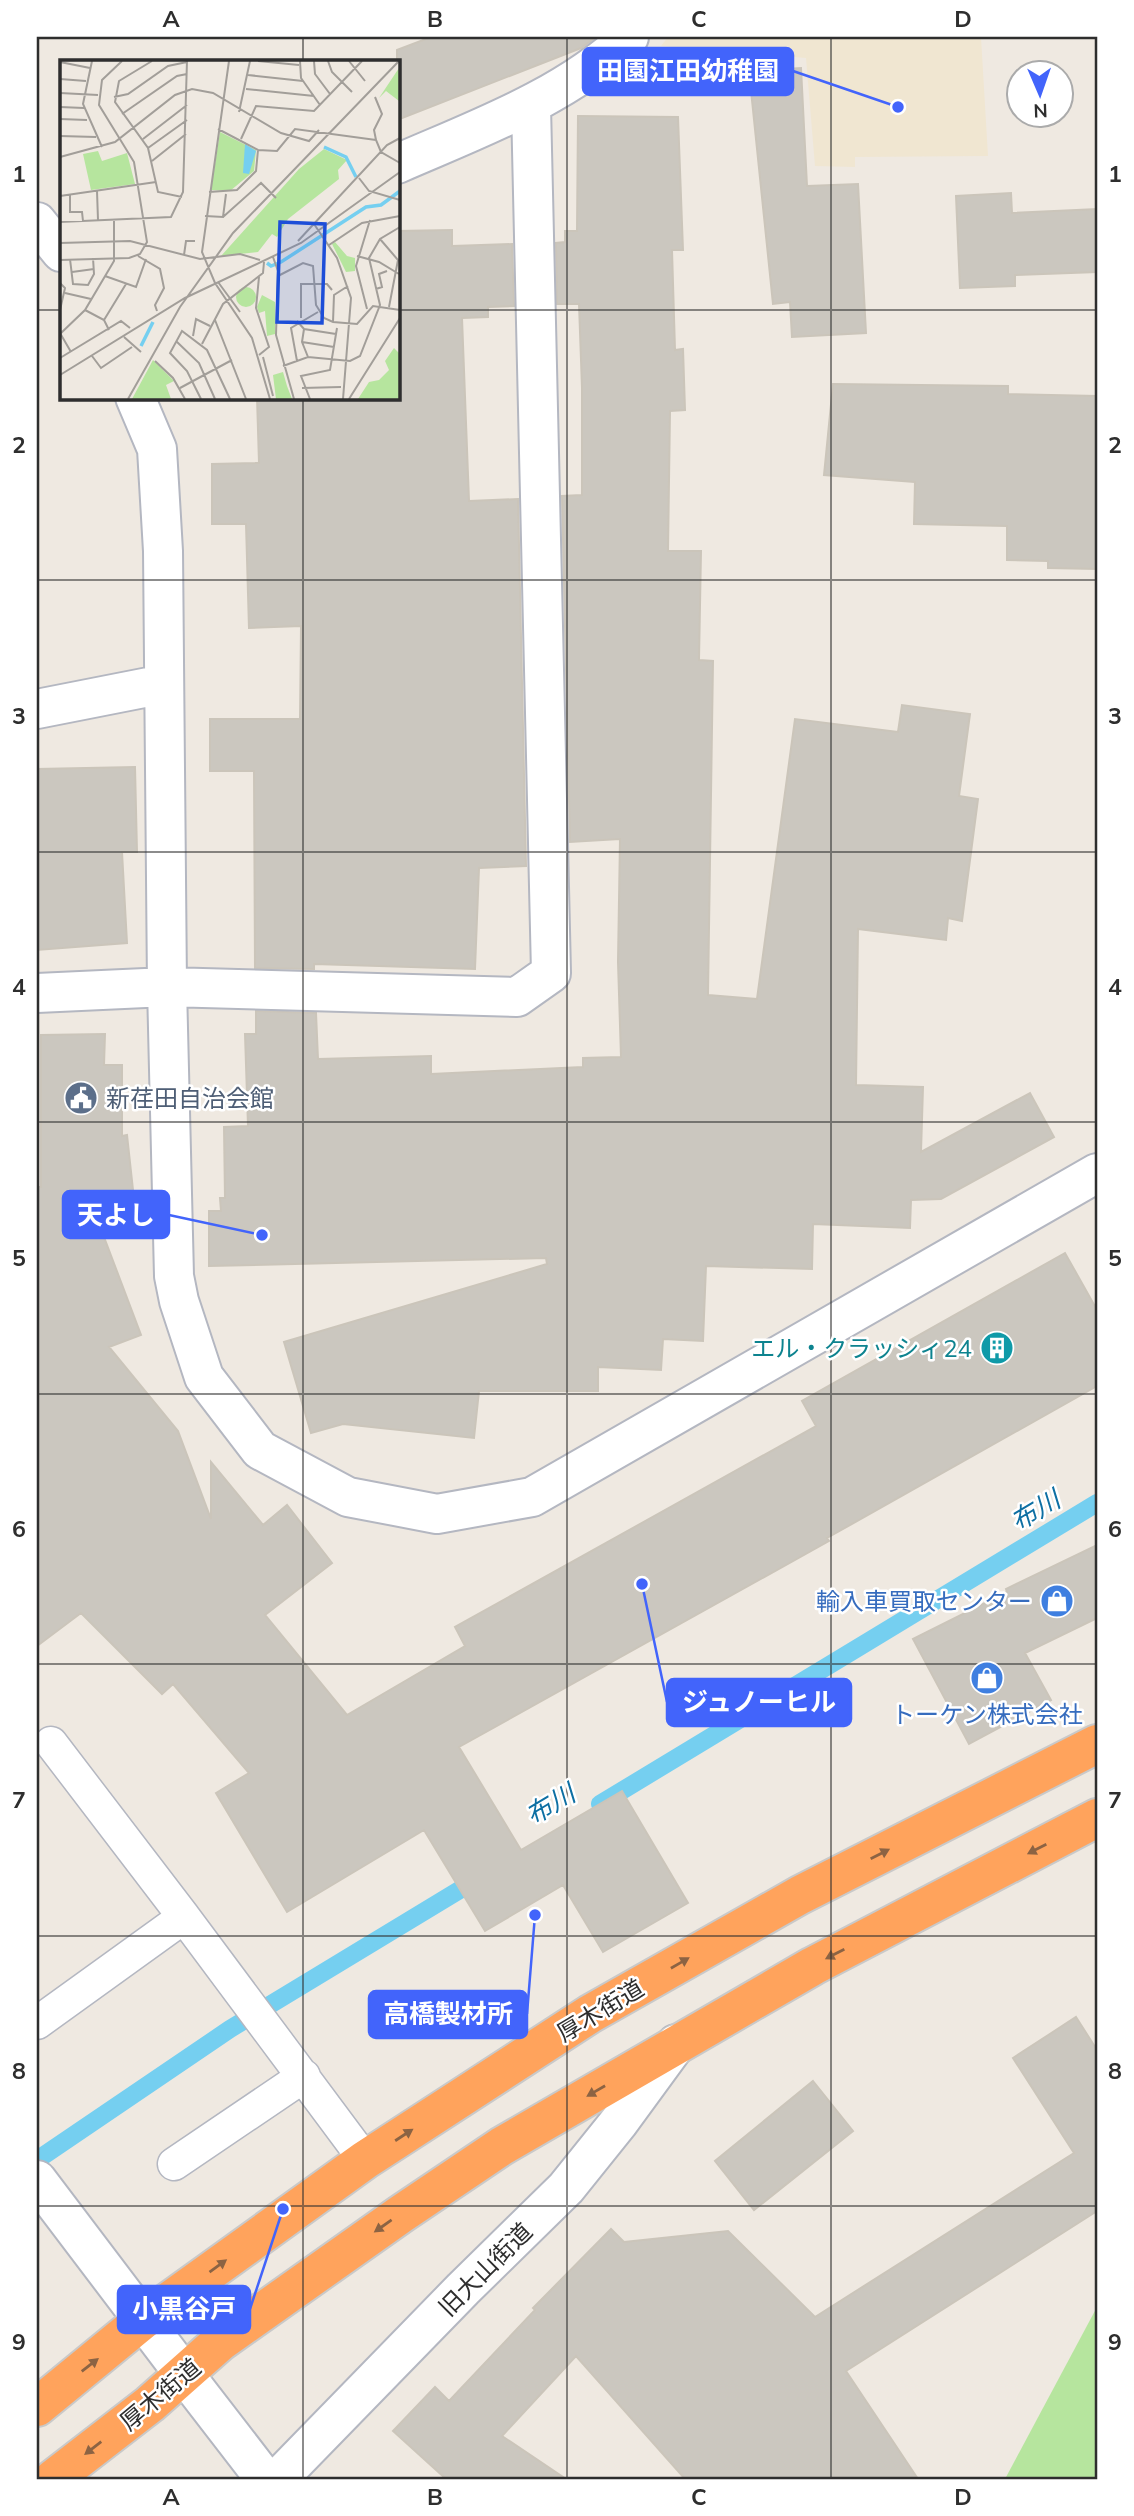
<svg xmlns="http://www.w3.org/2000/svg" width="1134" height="2516" font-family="Mulish,'Noto Sans JP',sans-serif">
	<rect width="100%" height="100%" fill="#efe9e1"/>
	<path fill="#f0e6d1" d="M 668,37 L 981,37 L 988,156 L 855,157 L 855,167 L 815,166 L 806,58 L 661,46 Z"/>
	<path fill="#b6e59e" d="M 1097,2307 L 1097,2479 L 1005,2479 Z"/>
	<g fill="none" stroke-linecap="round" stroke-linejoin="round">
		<path stroke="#75cff0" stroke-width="18" d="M 600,1804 L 1097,1503
			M 37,2160 L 230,2029 L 481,1877"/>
	</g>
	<path fill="#cbc7bf" stroke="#cbc5ba" stroke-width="2" d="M 431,37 L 596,37 L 581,48 L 397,120 L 397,50 Z
		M 801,68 L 807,186 L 858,184 L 866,333 L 792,337 L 790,302 L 773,304 L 749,71 Z
		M 578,116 L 678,117 L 683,250 L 672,250 L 675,350 L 683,349 L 685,410 L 670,411 L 668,551 L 701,551 L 699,660 L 713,661 L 708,995 L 757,999 L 795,719 L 898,732 L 902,705 L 970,714 L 959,796 L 978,799 L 962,921 L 948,918 L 946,940 L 858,929 L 856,1085 L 923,1087 L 921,1152 L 1030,1093 L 1054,1137 L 941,1199 L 911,1200 L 910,1228 L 813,1224 L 812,1269 L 706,1266 L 703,1341 L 663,1339 L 661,1370 L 598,1367 L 598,1391 L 479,1391 L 474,1438 L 343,1424 L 311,1433 L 284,1342 L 547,1264 L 546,1258 L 209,1266 L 209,1211 L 221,1211 L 220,1198 L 225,1198 L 224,1127 L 248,1126 L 245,1034 L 256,1034 L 256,1011 L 316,1013 L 318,1059 L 431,1056 L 431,1074 L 583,1067 L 583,1058 L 621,1057 L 618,962 L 620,839 L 570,842 L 562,496 L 582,495 L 582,388 L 579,304 L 557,304 L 556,243 L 565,242 L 565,231 L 577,231 Z
		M 1011,193 L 1012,213 L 1097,209 L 1097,272 L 1015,275 L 1015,286 L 960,288 L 956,196 Z
		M 452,230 L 452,246 L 512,244 L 514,306 L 488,307 L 488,317 L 462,318 L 469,501 L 518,499 L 526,866 L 479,868 L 475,969 L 314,964 L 314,969 L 255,968 L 254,771 L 210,771 L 210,719 L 300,719 L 301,626 L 249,628 L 246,524 L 212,524 L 212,464 L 259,463 L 257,397 L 397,397 L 397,231 Z
		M 833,384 L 1008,386 L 1008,394 L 1097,396 L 1097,569 L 1048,568 L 1048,561 L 1007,560 L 1007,526 L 914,524 L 915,482 L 824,475 Z
		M 135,767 L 137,852 L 122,852 L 127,943 L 37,950 L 37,769 Z
		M 105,1034 L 104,1065 L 122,1065 L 122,1136 L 127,1135 L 138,1236 L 104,1237 L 141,1335 L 109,1347 L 178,1431 L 211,1519 L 211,1462 L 263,1525 L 287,1505 L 332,1563 L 265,1615 L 347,1715 L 465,1646 L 455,1627 L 816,1426 L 802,1401 L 1065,1253 L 1097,1310 L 1097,1386 L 827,1538 L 829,1541 L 459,1747 L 521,1850 L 622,1791 L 688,1903 L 603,1952 L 563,1885 L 485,1931 L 424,1830 L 287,1912 L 216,1793 L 249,1773 L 173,1684 L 162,1694 L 81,1613 L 37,1646 L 37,1187 L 41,1187 L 41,1035 Z
		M 1097,1545 L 1097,1618 L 1025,1653 L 1051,1700 L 969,1744 L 913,1639 L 1007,1592 L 1006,1589 Z
		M 1076,2017 L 1097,2050 L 1097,2211 L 846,2371 L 918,2479 L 685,2479 L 576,2356 L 502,2436 L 566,2479 L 446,2479 L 393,2431 L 435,2387 L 449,2401 L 535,2310 L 533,2308 L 611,2229 L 624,2242 L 728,2231 L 815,2317 L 1074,2153 L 1013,2058 Z
		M 813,2081 L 853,2131 L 754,2210 L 715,2161 Z"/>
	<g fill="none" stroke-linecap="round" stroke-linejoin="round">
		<defs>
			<path id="lane" d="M 184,1917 L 365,2160
				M 37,2023 L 184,1917 L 51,1743
				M 174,2164 L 304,2076"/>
			<path id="street" d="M 397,164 C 477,129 564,98 629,37
				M 37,222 L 61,252
				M 135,397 L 157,449 L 163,551 L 167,987 L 174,1276 L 179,1301 L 204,1377 L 260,1450 L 348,1497 L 437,1514 L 532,1497 L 1097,1173
				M 37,709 L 164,684
				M 37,993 L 167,987 L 517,997 L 551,973 L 531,106
				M 184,2374 L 265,2479
				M 278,2479 L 463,2289 L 566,2188 L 619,2122 L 676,2044"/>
			<path id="secondary" d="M 37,2180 L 184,2374"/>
			<path id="highway" d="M 37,2407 L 143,2320 L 365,2160 L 590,2014 L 800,1895 L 1097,1744
				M 53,2479 L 150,2404 L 220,2342 L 401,2214 L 502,2146 L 813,1966 L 1097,1818"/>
		</defs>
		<use href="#lane" stroke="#b4b7c1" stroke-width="35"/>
		<use href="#street" stroke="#b4b7c1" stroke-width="42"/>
		<use href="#secondary" stroke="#b4b7c1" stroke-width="42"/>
		<use href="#highway" stroke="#c9c9c9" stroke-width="42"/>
		<use href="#lane" stroke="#fff" stroke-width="32"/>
		<use href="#street" stroke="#fff" stroke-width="38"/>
		<use href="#secondary" stroke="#fff" stroke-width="38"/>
		<use href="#highway" stroke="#ffa35c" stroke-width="38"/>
	</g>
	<defs><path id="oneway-solid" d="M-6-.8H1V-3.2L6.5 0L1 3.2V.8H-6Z" transform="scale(1.75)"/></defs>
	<g fill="#8c6343">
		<use href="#oneway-solid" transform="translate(1037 1849) rotate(153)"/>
		<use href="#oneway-solid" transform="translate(880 1854) rotate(-27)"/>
		<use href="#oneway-solid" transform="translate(835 1954) rotate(153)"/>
		<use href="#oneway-solid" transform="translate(680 1963) rotate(-30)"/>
		<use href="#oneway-solid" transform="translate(596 2091) rotate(150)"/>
		<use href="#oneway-solid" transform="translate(404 2135) rotate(-33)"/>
		<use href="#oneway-solid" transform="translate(383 2226) rotate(145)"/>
		<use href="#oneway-solid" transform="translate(218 2266) rotate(-36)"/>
		<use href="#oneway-solid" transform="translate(90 2365) rotate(-38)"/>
		<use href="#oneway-solid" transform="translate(93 2448) rotate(142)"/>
	</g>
	<path fill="none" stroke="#2e2e2e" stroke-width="2" stroke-opacity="0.55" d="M 303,37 L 303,61M 567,37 L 567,2479M 831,37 L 831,2479M 37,310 L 61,310M 397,310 L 1097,310M 303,397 L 303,2479M 37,580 L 1097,580M 37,852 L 1097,852M 37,1122 L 1097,1122M 37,1394 L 1097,1394M 37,1664 L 1097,1664M 37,1936 L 1097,1936M 37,2206 L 1097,2206"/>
	<defs>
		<symbol id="civic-disc" viewBox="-11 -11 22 22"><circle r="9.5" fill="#5c6f8a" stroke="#fff"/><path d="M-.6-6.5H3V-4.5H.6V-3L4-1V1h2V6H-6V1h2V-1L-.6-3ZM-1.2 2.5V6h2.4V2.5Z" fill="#fff"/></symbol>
		<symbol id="building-disc" viewBox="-11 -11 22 22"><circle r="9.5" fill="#0f9aa8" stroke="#fff"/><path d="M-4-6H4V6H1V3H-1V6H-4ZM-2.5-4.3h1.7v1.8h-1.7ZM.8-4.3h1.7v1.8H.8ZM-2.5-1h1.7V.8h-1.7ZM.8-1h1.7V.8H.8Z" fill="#fff"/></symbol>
		<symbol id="shop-disc" viewBox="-11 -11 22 22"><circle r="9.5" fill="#3f7fe0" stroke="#fff"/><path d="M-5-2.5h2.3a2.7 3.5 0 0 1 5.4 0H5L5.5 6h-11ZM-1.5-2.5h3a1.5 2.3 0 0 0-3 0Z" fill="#fff"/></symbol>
	</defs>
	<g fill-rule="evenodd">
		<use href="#civic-disc" x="62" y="1079" width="38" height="38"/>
		<use href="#building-disc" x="978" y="1329" width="38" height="38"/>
		<use href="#shop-disc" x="1038" y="1582" width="38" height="38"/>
		<use href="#shop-disc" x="968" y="1659" width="38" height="38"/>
	</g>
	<g text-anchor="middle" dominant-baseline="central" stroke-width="5" stroke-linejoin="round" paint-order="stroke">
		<g font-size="24" fill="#4e5e75" stroke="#fff" text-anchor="start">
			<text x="106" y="1098">新荏田自治会館</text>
		</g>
		<g font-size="24" fill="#0d838f" stroke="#fff" text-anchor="end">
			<text x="972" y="1348">エル・クラッシィ24</text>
		</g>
		<g font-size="24" fill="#366cbe" stroke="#fff" text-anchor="end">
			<text x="1032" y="1601">輸入車買取センター</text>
			<text x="987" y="1714" text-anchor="middle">トーケン株式会社</text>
		</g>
		<g font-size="24" fill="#2e2e2e" stroke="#fff">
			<text transform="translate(600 2010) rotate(-31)">厚木街道</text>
			<text transform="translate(485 2269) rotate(-45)">旧大山街道</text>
			<text transform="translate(160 2394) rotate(-40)">厚木街道</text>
		</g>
		<g font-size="26" font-style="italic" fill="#0d6fa3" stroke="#fff">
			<text transform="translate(1035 1510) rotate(-31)">布川</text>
			<text transform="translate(550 1804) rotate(-31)">布川</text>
		</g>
	</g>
	<g transform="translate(60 60)">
		<rect width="340" height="340" fill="#efe9e1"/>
		<path d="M 339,8 L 339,41 L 326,31 L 319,38 ZM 160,72 L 196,90 L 194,111 L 170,131 L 151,130 ZM 264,89 L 287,100 L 278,110 L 279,119 L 228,159 L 217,177 L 212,174 L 198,192 L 161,196 L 239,109 ZM 38,91 L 42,101 L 67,93 L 75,124 L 31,130 L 23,94 ZM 275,182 L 287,196 L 295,198 L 295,211 L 286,212 L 272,184 ZM176 237a10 10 0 1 1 20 0a10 10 0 1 1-20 0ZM 202,235 L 215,242 L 215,274 L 207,276 L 205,251 L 199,253 L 197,247 ZM 334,288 L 339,293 L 339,339 L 298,339 L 309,322 L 319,320 L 329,310 L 325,301 ZM 93,300 L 114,321 L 106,325 L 111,339 L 72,339 ZM 223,312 L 227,326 L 232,339 L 216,339 L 213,315 Z" fill="#b6e59e"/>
		<path d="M 185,84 L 196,91 L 189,114 L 183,113 Z" fill="#75cff0"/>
		<path fill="none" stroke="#75cff0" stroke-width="3.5" d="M 264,87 L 286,97 L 296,117M 207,203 L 211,206 L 221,202 L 306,147 L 321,145 L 340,131M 81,286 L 93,262"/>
		<path fill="none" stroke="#a29e99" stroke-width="2" d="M 32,1 L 23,44 L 42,87M 92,1 L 59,21 L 55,42 L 88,88 L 98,132 L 122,137M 169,1 L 142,192 L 155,223 L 192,278 L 210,339M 198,1 L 239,5M 240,1 L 241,18 L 260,45M 254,1 L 255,14 L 270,34M 268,1 L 272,12 L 292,32M 289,1 L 305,21M 0,2 L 30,8M 188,15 L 243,21M 0,19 L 26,21M 186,29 L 254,36M 0,33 L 38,35M 54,37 L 68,34 L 108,6 L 127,2M 315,37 L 322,54 L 314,70 L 316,80 L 321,92 L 340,103M 0,47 L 24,48M 179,52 L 190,1M 62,54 L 117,16 L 127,14M 0,59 L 27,60M 158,69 L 198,90 L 217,91 L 235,69 L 316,80M 0,76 L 36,77M 83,79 L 127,45M 181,79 L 196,46 L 254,51 L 302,1M 88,88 L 127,60M 0,97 L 55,82 L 115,35 L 132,29 L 153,33 L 221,73 L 249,81 L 259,70M 92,101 L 126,74M 299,118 L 309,131 L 340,140M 37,131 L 38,160M 149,132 L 177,130 L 196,111 L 198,90M 10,135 L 10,152 L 22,152 L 23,161M 0,136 L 96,122M 145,156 L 163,157 L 166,134M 163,157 L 201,123 L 216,138M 0,162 L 111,157 L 123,132 L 127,1M 254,164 L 277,198 L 291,238 L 283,339M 320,179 L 338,200 L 329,247M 238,181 L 327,85 L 340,78M 0,183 L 70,181 L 140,199 L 180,194 L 200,200M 269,185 L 302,163 L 340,156M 124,195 L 126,181 L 135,181M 78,196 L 100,209 L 104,228 L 95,245 L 97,251M 297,196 L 319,202 L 339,214M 213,197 L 218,211 L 216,275 L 234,339M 10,199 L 13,224 L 28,225 L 34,214 L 33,198M 0,200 L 69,198 L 80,194 L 87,182 L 74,102 L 39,45 L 42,20 L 62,1M 12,212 L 34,209M 45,216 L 76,227 L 86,199M 218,216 L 243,203 L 253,206 L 256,245 L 264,258 L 273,262 L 297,264 L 313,246 L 340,250M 199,217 L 196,248 L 209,287 L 199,295M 158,222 L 180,252M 0,223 L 5,228 L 0,250M 316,229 L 322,227 L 319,214 L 327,211M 5,233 L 31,239M 307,249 L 296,206 L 310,160M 25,250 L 44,260 L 49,270M 241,258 L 241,224 L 267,224 L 272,230M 44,260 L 66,224M 155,260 L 186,339M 237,261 L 244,269 L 276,274M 273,262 L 274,235 L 288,226M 244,269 L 242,282 L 248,297M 0,273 L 11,292M 0,274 L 25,250 L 54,201 L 54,159M 133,276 L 136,259 L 150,266M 64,277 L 81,292M 116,281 L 139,303 L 155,339M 242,282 L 274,287M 142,284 L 163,244 L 203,213 L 204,202M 32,296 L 41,308 L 72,287M 203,297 L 213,336M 0,298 L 61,261 L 70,268M 95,301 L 113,318 L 125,339M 237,301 L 231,268 L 258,252M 223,306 L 248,297 L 290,301 L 300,296 L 320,245 L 309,198 L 320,179 L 340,167M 0,315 L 125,238 L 241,183 L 340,112M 120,328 L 172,300M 242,328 L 281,327M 68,339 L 120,247 L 173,173 L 339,1M 141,339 L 127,311 L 110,293 L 122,271 L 147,290 L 170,339M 250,339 L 241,316 L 270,310 L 277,268M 289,339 L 340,258"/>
		<path fill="#1d4ed8" fill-opacity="0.15" stroke="#1d4ed8" stroke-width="3.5" d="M 220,162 L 265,164 L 262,263 L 217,262 Z"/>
		<rect width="340" height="340" fill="none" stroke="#2e2e2e" stroke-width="3.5"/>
	</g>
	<path fill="none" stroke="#4264fb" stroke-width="2.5" d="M898 107L793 71M262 1235L169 1215M642 1584L667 1702M535 1915L527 2014M283 2209L250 2309"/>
	<g fill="#4264fb" stroke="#fff" stroke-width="2.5">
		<circle cx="898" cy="107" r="7"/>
		<circle cx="262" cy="1235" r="7"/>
		<circle cx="642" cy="1584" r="7"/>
		<circle cx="535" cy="1915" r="7"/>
		<circle cx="283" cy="2209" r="7"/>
	</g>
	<g fill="#4264fb" stroke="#4264fb" stroke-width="2.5">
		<rect x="583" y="48" width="210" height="47" rx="7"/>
		<rect x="63" y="1191" width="106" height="47" rx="7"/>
		<rect x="667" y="1679" width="184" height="47" rx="7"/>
		<rect x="369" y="1991" width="158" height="47" rx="7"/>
		<rect x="118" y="2286" width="132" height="47" rx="7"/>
	</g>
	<g font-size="26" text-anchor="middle" font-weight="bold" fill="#fff">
		<text x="688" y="80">田園江田幼稚園</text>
		<text x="116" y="1224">天よし</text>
		<text x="759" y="1711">ジュノーヒル</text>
		<text x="448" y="2023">高橋製材所</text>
		<text x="184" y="2318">小黒谷戸</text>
	</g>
	<rect width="1134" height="2516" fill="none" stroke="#ffffff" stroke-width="77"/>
	<g transform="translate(1040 94) rotate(178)"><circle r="33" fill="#ffffff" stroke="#ababab" stroke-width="2"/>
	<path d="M0-5L12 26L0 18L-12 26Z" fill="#4264fb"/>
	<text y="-10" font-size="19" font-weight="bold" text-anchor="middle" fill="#2e2e2e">N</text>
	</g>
	<rect x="38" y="38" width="1058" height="2440" fill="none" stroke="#2e2e2e" stroke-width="2.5"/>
	<g font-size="23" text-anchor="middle" font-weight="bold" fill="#2e2e2e">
		<text x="171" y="27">A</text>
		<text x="435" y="27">B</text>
		<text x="699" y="27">C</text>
		<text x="963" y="27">D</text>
		<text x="19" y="182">1</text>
		<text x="1115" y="182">1</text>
		<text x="19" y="453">2</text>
		<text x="1115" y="453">2</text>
		<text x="19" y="724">3</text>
		<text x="1115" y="724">3</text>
		<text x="19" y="995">4</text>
		<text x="1115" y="995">4</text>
		<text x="19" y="1266">5</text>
		<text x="1115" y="1266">5</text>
		<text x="19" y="1537">6</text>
		<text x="1115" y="1537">6</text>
		<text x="19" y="1808">7</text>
		<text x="1115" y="1808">7</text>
		<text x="19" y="2079">8</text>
		<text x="1115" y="2079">8</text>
		<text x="19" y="2350">9</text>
		<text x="1115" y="2350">9</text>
		<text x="171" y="2505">A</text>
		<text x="435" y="2505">B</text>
		<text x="699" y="2505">C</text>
		<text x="963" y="2505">D</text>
	</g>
</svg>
